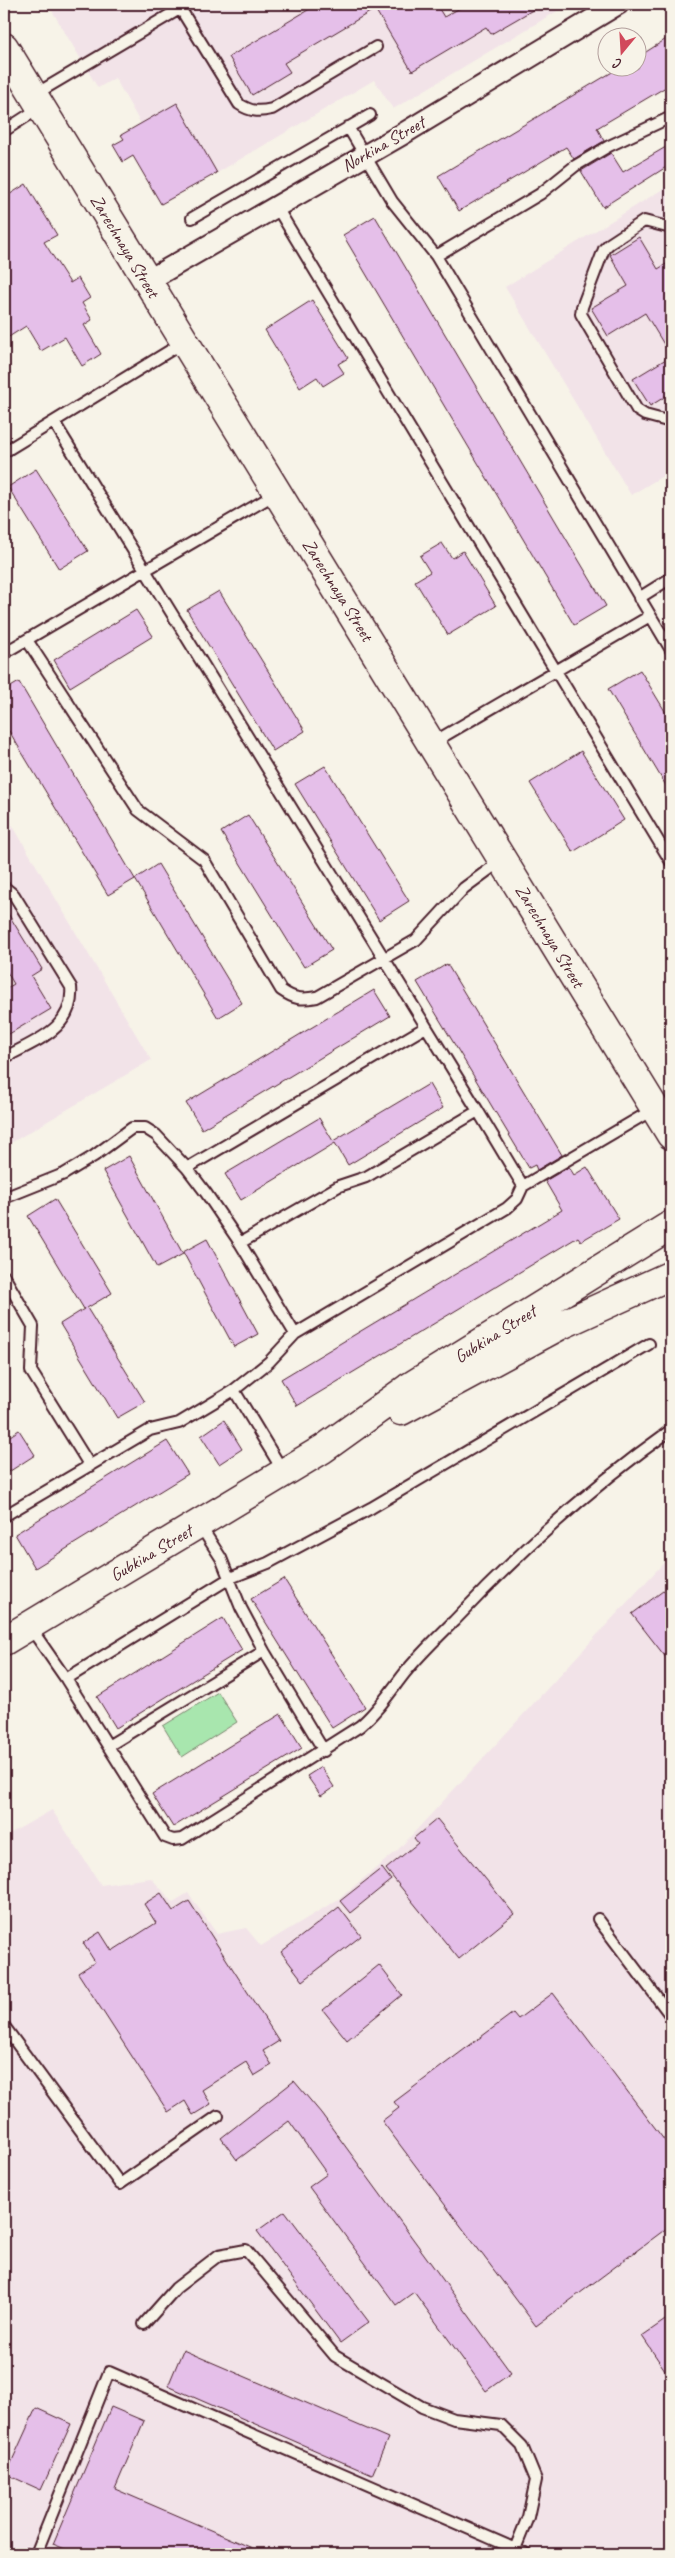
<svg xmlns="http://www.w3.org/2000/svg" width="675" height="2558" font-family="Caveat,sans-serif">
	<rect width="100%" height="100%" fill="#f7f3e8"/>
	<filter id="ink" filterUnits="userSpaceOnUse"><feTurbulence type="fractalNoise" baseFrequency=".02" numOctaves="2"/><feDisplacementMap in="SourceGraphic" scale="10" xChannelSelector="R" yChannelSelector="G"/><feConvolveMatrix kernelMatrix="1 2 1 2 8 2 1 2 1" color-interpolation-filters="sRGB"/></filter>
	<g filter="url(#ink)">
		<path fill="#f2e3e8" d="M 48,4 L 569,4 L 393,109 L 374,80 L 217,173 L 141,124 L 115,78 L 98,88 Z
			M 671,184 L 671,471 L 631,495 L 505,287 Z
			M 4,811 L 151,1060 L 4,1147 Z
			M 671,1555 L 671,2554 L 4,2554 L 4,1837 L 52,1810 L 101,1885 L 151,1878 L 173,1902 L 188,1893 L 217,1934 L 246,1928 L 261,1946 L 337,1900 L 397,1851 Z"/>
		<path fill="#a8e6ae" stroke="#79826c" d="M 218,1692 L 237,1722 L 182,1757 L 163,1726 Z"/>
		<path fill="#e5bfe9" stroke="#4a1f2b" d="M 318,4 L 436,4 L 444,17 L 467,4 L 543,4 L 491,34 L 486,27 L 412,71 L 375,9 L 284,63 L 290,72 L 252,95 L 229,57 Z
			M 671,36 L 671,84 L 597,128 L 604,141 L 574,159 L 566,147 L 459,211 L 438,176 L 619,68 L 638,68 L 638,57 Z
			M 177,103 L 217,173 L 161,204 L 133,156 L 123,162 L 113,145 L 124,139 L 121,135 Z
			M 671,144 L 671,164 L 603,207 L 581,171 L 611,153 L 623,172 Z
			M 26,184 L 57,235 L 44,242 L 70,283 L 78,278 L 90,298 L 82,303 L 92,320 L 84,325 L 101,354 L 82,366 L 65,337 L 41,351 L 26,326 L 4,340 L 4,198 Z
			M 375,216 L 606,606 L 574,625 L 343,235 Z
			M 639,237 L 658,269 L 671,261 L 671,393 L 650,406 L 633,379 L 671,356 L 645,313 L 608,336 L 591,308 L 628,286 L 610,255 Z
			M 312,300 L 348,358 L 338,364 L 344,373 L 323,386 L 317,377 L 300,388 L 265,330 Z
			M 36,469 L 88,551 L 59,569 L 8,487 Z
			M 442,543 L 452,558 L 463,551 L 496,606 L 448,635 L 415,581 L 430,572 L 420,556 Z
			M 219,591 L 305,731 L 273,751 L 187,610 Z
			M 136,610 L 153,636 L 70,687 L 54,660 Z
			M 640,670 L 671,721 L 671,794 L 608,689 Z
			M 19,682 L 135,879 L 108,895 L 9,731 L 4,734 L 4,691 Z
			M 581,751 L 624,820 L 573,852 L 530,783 Z
			M 325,766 L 409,901 L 379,920 L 295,784 Z
			M 248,815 L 332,950 L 304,967 L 221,832 Z
			M 158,864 L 242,1003 L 218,1018 L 135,879 Z
			M 4,907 L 42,969 L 31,976 L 51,1009 L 4,1037 L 4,990 L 14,984 L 4,967 Z
			M 447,964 L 562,1155 L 537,1170 L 535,1165 L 529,1168 L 417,982 Z
			M 374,990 L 390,1016 L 202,1129 L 186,1103 Z
			M 429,1084 L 443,1108 L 348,1165 L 335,1143 L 241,1200 L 225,1174 L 319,1118 L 333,1141 Z
			M 129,1156 L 183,1254 L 157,1268 L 103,1171 Z
			M 569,1167 L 574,1175 L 587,1167 L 619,1219 L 581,1241 L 578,1237 L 297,1406 L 281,1379 L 562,1210 L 545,1181 Z
			M 55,1199 L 112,1293 L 87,1308 L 145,1402 L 117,1418 L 60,1324 L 84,1309 L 28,1216 Z
			M 207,1239 L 258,1334 L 234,1347 L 183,1252 Z
			M 224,1420 L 242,1449 L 219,1464 L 201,1436 Z
			M 19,1430 L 35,1455 L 4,1475 L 4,1440 Z
			M 167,1441 L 188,1474 L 35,1568 L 15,1534 Z
			M 284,1579 L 365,1707 L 332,1728 L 251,1599 Z
			M 671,1585 L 671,1664 L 632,1614 Z
			M 223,1618 L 242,1650 L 116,1728 L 97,1697 Z
			M 281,1714 L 302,1748 L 173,1827 L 152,1794 Z
			M 321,1767 L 334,1787 L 321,1796 L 307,1776 Z
			M 437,1819 L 514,1914 L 459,1959 L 386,1869 L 418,1843 L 414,1838 Z
			M 382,1868 L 391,1880 L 350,1913 L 340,1901 Z
			M 161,1893 L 173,1911 L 189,1901 L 279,2041 L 263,2051 L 272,2065 L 254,2076 L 246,2062 L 216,2081 L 202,2090 L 211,2104 L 193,2115 L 185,2101 L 168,2112 L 78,1973 L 95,1962 L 83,1943 L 100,1932 L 112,1951 L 156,1923 L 144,1904 Z
			M 339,1907 L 361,1936 L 303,1981 L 281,1952 Z
			M 379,1965 L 402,1995 L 347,2040 L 323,2010 Z
			M 553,1993 L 671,2149 L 671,2225 L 536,2326 L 382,2121 L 399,2108 L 394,2102 L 513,2013 L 518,2019 Z
			M 294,2081 L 321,2113 L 511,2373 L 486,2391 L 414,2292 L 396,2305 L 309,2187 L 327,2174 L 289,2121 L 237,2160 L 221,2138 Z
			M 285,2211 L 369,2322 L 340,2343 L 257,2231 Z
			M 671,2316 L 671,2379 L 642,2336 Z
			M 183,2350 L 388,2438 L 372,2475 L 168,2386 Z
			M 111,2407 L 144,2421 L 115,2489 L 266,2554 L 77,2554 L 53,2544 Z
			M 36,2408 L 71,2424 L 41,2490 L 6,2474 Z"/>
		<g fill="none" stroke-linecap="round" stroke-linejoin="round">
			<defs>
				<path id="service" d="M 180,8 L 239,104 C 251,112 259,112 272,109 L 376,47
					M 34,95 L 188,4
					M 348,127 L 392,201 L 436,256 L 671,650
					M 4,131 L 41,107
					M 276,206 L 671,862
					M 192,218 L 370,115
					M 671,228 L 644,221 L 609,244 L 604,249 L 582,307 L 581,314 L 637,410 L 645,415 L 671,422
					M 436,256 L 540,194 L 575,166 L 609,146 L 671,117
					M 54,422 L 478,1111
					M 4,452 L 184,342
					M 639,598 L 671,578
					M 27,640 L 138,810 L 204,860 L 281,990 C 294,999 301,1000 317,997 L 416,940 L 464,888 L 502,860
					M 4,653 L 277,493
					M 432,743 L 650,616
					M 4,887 L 14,895 L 71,987 C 75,1029 34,1041 4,1058
					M 187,1168 L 426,1027
					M 4,1198 L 64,1174 L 94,1156 L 132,1128 L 145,1128 L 156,1135 L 187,1168 L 206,1193 L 240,1243 L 295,1334
					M 240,1243 L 339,1186 L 366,1177 L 478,1111 L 523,1186
					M 4,1276 L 33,1326 L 31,1371 L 90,1466
					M 234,1390 L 269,1362 L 295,1334 L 507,1208 L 517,1199 L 523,1186 L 654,1109
					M 4,1516 L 150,1430 L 179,1423 L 234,1390 L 283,1471
					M 199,1524 L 221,1558 L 241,1608 L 264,1651 L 324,1751
					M 30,1627 L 66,1679 L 165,1837 L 173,1840 L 182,1839 L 360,1726 C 378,1711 390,1692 404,1674 C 419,1655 437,1638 454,1621 C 520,1551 592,1486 671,1430
					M 66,1679 L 230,1578 L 268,1563 L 371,1508 L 649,1344
					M 108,1746 L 264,1651
					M 598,1919 L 671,2016
					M 4,2026 L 120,2184 L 218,2116
					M 144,2324 L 176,2288 L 219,2255 L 246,2250 L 335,2356 L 422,2407 L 454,2419 L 501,2425 L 522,2446 L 536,2480 L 528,2517 L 515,2549
					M 24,2554 L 26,2554
					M 36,2554 L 109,2372 L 527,2554"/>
				<path id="minor" d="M 147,281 L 401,135 L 618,4"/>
				<path id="secondary" d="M 4,47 L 671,1135
					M 401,1411 L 559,1326 L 671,1275
					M 4,1641 L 323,1449 L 408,1388 L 671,1225"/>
			</defs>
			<use href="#service" stroke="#4a1f2b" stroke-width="14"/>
			<use href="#minor" stroke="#4a1f2b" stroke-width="24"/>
			<use href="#secondary" stroke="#4a1f2b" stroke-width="31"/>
			<use href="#service" stroke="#f7f3e8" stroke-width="10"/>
			<use href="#minor" stroke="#f7f3e8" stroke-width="20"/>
			<use href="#secondary" stroke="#f7f3e8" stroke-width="28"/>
		</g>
	</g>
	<g text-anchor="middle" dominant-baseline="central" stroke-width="4.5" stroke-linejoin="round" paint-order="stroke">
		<g font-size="18" fill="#4a1f2b" stroke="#f7f3e8">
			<text transform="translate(383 144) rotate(-30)">Norkina Street</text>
			<text transform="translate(125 246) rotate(59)">Zarechnaya Street</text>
			<text transform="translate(338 590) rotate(58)">Zarechnaya Street</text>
			<text transform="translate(550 936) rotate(59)">Zarechnaya Street</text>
			<text transform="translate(495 1334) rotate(-32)">Gubkina Street</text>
			<text transform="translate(151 1553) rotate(-31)">Gubkina Street</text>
		</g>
	</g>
	<rect width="675" height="2558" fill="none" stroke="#f7f3e8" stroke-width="20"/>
	<rect x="10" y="10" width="655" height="2538" fill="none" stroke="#4a1f2b" stroke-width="2" filter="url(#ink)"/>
	<g transform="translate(622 52) rotate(198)"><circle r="24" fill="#f7f3e8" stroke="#b29e9c"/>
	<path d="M0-4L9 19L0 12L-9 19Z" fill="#d1495b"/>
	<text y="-8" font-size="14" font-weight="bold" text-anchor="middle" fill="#4a1f2b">С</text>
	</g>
</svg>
